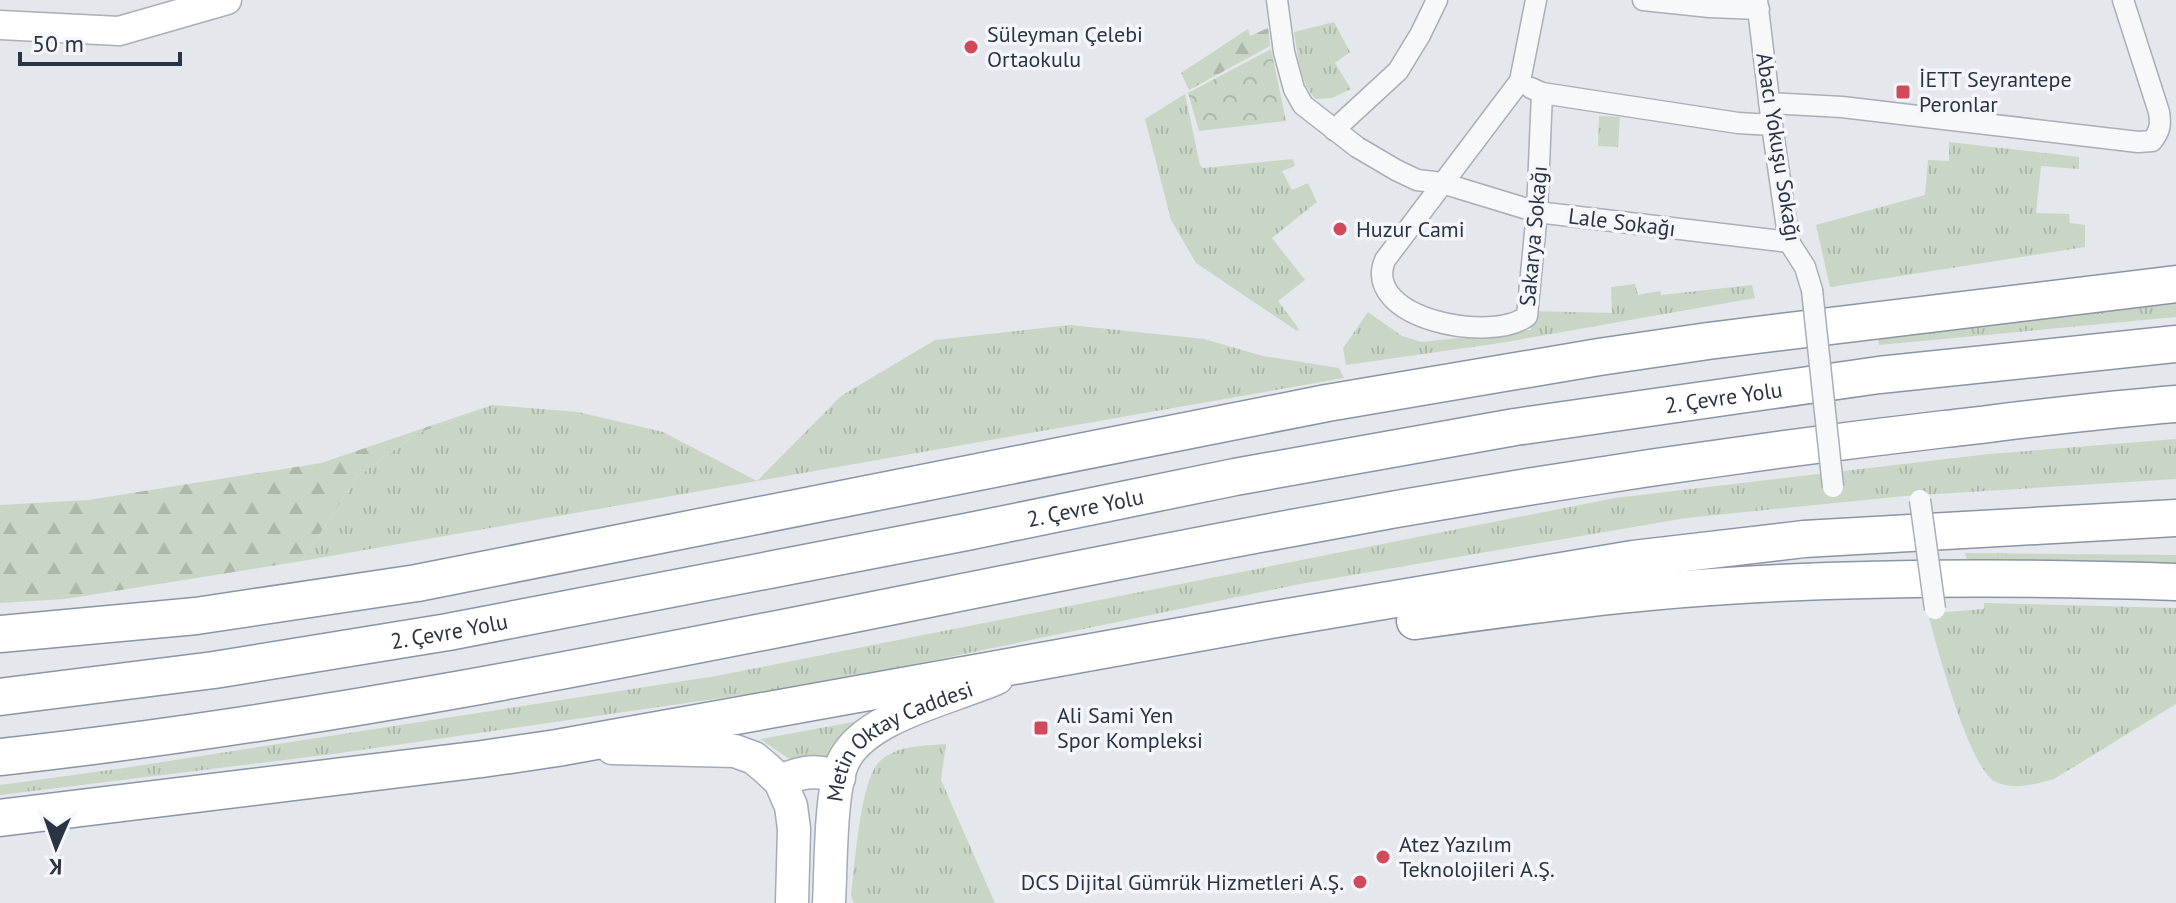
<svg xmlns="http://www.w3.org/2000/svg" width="2176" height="903" font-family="'PT Sans',sans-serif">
	<defs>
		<pattern id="grass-tufts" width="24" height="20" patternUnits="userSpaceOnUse" patternTransform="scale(2)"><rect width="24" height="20" fill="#c9d6c5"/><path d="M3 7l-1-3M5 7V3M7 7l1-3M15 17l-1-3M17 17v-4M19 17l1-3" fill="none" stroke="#adb8ab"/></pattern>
		<pattern id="forest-firs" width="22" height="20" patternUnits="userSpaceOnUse" patternTransform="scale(2)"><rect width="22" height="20" fill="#c9d6c5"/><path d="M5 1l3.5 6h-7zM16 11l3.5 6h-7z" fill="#adb8ab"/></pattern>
		<pattern id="park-crowns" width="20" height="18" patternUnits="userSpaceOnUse" patternTransform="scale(2)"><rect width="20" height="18" fill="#c9d6c5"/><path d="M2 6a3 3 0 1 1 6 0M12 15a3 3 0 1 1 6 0" fill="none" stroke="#adb8ab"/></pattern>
	</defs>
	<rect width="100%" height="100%" fill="#e4e7ec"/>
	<path fill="url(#grass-tufts)" d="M 1334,22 L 1350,52 L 1335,63 L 1351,89 L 1332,98 L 1316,99 C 1299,82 1298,54 1294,32 Z
		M 1185,94 L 1200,165 L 1203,168 L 1293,159 L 1295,166 L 1282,171 L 1292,190 L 1308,183 L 1317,202 L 1272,238 L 1305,280 L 1278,301 L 1299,329 L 1297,331 L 1196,263 L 1171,220 L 1145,119 Z
		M 1599,116 L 1620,117 L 1618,147 L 1598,146 Z
		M 1949,142 L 2079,157 L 2079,169 L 2041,166 L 2036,213 L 2069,214 L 2070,223 L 2085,225 L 2085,247 L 1830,287 L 1816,225 L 1925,195 L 1928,160 L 1949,161 Z
		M 1635,284 L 1638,295 L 1660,291 L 1661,295 L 1752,285 L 1755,298 L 1500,343 L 1346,365 L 1343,348 L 1368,312 L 1402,336 L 1422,342 L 1531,330 L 1532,311 L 1612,313 L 1611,287 Z
		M 2176,300 L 2176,317 L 1879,345 L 1877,336 Z
		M 1070,325 L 1204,339 L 1263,356 L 1339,368 L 1344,378 L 302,561 L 357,477 L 416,434 L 492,405 L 578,412 L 663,432 L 757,481 L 841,396 L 935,340 Z
		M 2176,439 L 2176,479 L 1905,496 L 1686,518 L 1300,584 L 824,683 L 333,754 L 0,795 L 0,785 L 124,768 L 716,676 L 1615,498 L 1989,454 Z
		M 1965,553 L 2176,555 L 2176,564 L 1967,560 Z
		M 1984,603 L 2176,608 L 2176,704 L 2054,779 C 2036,784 2011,791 1994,781 C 1968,765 1934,638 1926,605 L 1933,613 L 1984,609 Z
		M 864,720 L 832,759 L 795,763 L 760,739 Z
		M 946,744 L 941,780 L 995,903 L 854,903 L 851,896 C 855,867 860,779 880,761 C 897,745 924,746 946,744 Z"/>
	<path fill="url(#forest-firs)" d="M 1268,28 L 1270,46 L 1189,90 L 1181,73 L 1248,29 L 1250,36 Z
		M 492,405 L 416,434 L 357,477 L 302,561 L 65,599 L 0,603 L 0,505 L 88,500 L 321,463 Z"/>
	<path fill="url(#park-crowns)" d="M 1271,49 L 1286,121 L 1199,131 L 1188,93 Z"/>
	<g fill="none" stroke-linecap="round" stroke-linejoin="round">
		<defs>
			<path id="street" d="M 1277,0 L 1284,52 L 1294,89 L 1303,105 L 1357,147 L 1396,170 L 1417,180 L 1442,183 L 1537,212 L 1789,242
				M 1536,0 L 1520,81 L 1385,260 C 1361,319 1493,344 1527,316 L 1537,212 L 1542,93
				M 1643,0 L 1710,7 L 1759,9
				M 1757,0 L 1772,125 L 1789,242 L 1805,267 L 1812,290
				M 1531,88 L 1542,93 L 1738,123 L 1772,125
				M 1769,103 L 1842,107 L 2138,142 L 2152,141 C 2160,131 2161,125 2159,112 L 2123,0
				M 1334,130 L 1398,71 L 1420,35 L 1437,0"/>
			<path id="secondary" d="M 0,25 L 119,31 L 227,0"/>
			<g id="primary">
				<path d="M 612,748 L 735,751 L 754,758 L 767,769 L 780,781 L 791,806 L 794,829 L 792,903"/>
				<path d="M 780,781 C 801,772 817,768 839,778"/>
				<path id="s1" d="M 829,903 C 831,868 830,791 843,762 C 864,716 952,698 997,678"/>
			</g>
			<g id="highway">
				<path d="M 1415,621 C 1493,610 1571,599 1649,592 C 1824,576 2001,576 2176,582"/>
				<path d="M 0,634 L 196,616 L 417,583 L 1327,403 L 1599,357 L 1708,341 L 2176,284"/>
				<path id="s2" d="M 0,697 L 214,670 L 448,632 L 966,532 L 1235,477 L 1515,427 L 1879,375 L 2176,344"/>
				<path d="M 0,757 C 430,710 852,610 1276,531 C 1498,489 1721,455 1945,429 C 2022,420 2099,410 2176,404"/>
				<path d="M 0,818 L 482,759 L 557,748 L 1270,620 L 1633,559 L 1804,539 L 2176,518"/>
			</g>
		</defs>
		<use href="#street" stroke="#a9aeb7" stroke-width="23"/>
		<use href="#secondary" stroke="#a9aeb7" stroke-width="31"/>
		<use href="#primary" stroke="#a3abb8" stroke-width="35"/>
		<use href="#highway" stroke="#8b94a3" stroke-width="39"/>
		<use href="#street" stroke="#f7f8fa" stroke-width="20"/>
		<use href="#secondary" stroke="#fff" stroke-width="28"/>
		<use href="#primary" stroke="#fff" stroke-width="32"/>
		<use href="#highway" stroke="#fff" stroke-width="36"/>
		<defs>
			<path id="street-bridge" d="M 1812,290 L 1833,487
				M 1920,500 L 1935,609"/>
		</defs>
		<use href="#street-bridge" stroke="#a9aeb7" stroke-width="23" stroke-linecap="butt"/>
		<use href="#street-bridge" stroke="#f7f8fa" stroke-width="20"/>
	</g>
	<g fill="#d1495b" stroke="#f4f6f9" stroke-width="3">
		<circle cx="971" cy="47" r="8"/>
		<rect x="1895" y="84" width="16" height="16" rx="4"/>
		<circle cx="1340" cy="229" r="8"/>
		<rect x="1033" y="720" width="16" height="16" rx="4"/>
		<circle cx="1383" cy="857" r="8"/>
		<circle cx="1360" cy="882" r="8"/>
	</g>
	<g text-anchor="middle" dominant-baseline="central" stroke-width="7" stroke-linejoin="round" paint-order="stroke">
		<g font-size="22" fill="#2b3445" stroke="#f4f6f9" text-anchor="start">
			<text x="987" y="34">Süleyman Çelebi<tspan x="987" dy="25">Ortaokulu</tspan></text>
			<text x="1919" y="79">İETT Seyrantepe<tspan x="1919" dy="25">Peronlar</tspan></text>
			<text x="1356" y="229">Huzur Cami</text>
			<text x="1057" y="715">Ali Sami Yen<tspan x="1057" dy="25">Spor Kompleksi</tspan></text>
			<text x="1399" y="844">Atez Yazılım<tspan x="1399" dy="25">Teknolojileri A.Ş.</tspan></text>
			<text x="1344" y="882" text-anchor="end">DCS Dijital Gümrük Hizmetleri A.Ş.</text>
		</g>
		<g font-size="22" fill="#2b3445" stroke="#f4f6f9">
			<text transform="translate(1779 147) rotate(81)">Abacı Yokuşu Sokağı</text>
			<text transform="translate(1622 222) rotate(7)">Lale Sokağı</text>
			<text transform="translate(1533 236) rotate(-85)">Sakarya Sokağı</text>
			<text stroke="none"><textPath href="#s2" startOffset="1750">2. Çevre Yolu</textPath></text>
			<text stroke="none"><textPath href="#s2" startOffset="1102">2. Çevre Yolu</textPath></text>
			<text stroke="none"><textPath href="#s2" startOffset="454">2. Çevre Yolu</textPath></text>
			<text stroke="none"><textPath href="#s1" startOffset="198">Metin Oktay Caddesi</textPath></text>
		</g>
	</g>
	<g transform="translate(56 847) rotate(182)" stroke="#f4f6f9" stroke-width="6" paint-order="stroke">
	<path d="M0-6L14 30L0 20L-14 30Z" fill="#2b3445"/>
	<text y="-12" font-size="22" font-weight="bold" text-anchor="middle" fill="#2b3445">K</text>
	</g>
	<path d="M20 52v12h160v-12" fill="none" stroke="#2b3445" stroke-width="4"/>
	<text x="32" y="52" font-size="24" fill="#2b3445" stroke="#f4f6f9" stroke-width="6" paint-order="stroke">50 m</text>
</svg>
